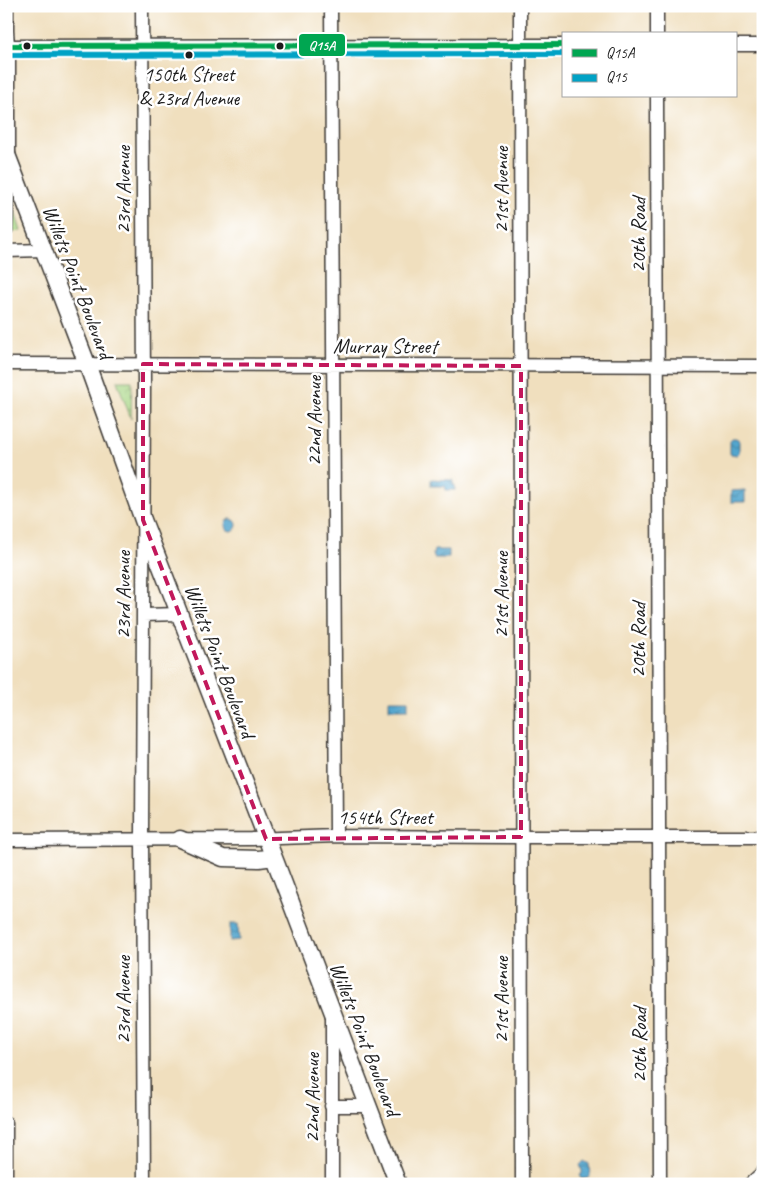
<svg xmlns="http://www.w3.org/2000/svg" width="769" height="1190" font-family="Caveat,sans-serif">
	<defs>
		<pattern id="park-crowns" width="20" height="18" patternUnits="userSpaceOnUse" patternTransform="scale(1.25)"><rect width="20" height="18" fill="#a7d684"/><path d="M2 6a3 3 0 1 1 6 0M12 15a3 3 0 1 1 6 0" fill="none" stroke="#8fb771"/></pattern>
		<pattern id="water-waves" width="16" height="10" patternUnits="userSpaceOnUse" patternTransform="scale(1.25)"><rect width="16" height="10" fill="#52a5cd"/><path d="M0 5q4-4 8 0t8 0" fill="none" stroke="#4386a6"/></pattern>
	</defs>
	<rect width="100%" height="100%" fill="#fff"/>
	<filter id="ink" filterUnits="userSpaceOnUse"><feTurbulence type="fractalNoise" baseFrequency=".02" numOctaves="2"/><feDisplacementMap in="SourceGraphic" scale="10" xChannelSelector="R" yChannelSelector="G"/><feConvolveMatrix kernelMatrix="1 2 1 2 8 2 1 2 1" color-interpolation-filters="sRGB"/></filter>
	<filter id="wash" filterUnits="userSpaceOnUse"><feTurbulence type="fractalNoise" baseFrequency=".0096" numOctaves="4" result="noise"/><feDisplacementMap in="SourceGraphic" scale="20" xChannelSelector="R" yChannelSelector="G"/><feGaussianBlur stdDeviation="1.12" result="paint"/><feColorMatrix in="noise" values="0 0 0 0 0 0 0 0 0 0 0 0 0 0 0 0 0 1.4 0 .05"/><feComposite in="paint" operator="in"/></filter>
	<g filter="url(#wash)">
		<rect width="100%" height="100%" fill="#f0dfbe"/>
		<path fill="url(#park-crowns)" stroke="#627950" d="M 15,212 L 21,231 L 11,232 L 10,214 Z
			M 117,381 L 132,381 L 131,419 Z"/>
		<path fill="url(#water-waves)" stroke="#376074" d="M 732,438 L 736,438 L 739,440 L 739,453 L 737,455 L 730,454 L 730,440 Z
			M 431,479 L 453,480 L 453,485 L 455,485 L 455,490 L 446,490 L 445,486 L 431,486 Z
			M 745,490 L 745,502 L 731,502 L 731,491 Z
			M225 525a6 6 0 1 1 12 0a6 6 0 1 1-12 0Z
			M 434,550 L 449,550 L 449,558 L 434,558 L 433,554 Z
			M 389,700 L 408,700 L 408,709 L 389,709 Z
			M 230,924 L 238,924 L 239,940 L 230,941 Z
			M 584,1161 L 589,1164 L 590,1175 L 588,1178 L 582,1179 L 580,1175 L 582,1174 L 582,1170 L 580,1165 Z"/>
	</g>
	<g filter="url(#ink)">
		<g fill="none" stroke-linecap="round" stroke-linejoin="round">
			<defs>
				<path id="minor" d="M 142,6 L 144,384 L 142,839 L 144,1184
					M 331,6 L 336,836
					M 520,6 L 522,1184
					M 657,34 L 657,6
					M 735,45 L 763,45
					M 6,46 L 563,45
					M 657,96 L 660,1184
					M 6,230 L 9,159 L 9,59 L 7,31 L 7,6
					M 6,251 L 44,250
					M 6,364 L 763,366
					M 143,615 L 180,614
					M 6,840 L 252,839 L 336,836 L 511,837 L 763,837
					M 331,1106 L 368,1106
					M 6,1123 L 6,1184
					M 332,1184 L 332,1017
					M 750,1184 L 763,1172"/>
				<path id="tertiary" d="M 6,152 L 87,364 L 143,520 L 276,863 L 398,1184
					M 180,839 L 223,858 L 259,859 L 273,857"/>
			</defs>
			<use href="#minor" stroke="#3c3934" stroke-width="15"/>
			<use href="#tertiary" stroke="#3c3934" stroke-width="19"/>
			<use href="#minor" stroke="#fff" stroke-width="12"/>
			<use href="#tertiary" stroke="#fff" stroke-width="16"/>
			<defs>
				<path id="bus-1" d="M 6,46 L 563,45"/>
				<path id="bus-2" d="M 6,55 L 563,54"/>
			</defs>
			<use href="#bus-1" stroke="#fff" stroke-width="10"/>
			<use href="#bus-2" stroke="#fff" stroke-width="10"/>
			<use href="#bus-1" stroke="#00a651" stroke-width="6"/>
			<use href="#bus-2" stroke="#01a2c5" stroke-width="6"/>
		</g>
	</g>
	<path fill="none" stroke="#c2185b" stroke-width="4" stroke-dasharray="10 6" stroke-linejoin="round" d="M 143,364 L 521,366 L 521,837 L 266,839 L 143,520 Z"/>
	<g fill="#1c1c1c" stroke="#fff" stroke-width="2">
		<circle cx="27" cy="46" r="4.5"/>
		<circle cx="280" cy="46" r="4.5"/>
		<circle cx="189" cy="55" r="4.5"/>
	</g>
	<g text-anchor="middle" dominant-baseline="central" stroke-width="5" stroke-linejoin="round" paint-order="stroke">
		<g font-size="20" fill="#1c1c1c" stroke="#fff">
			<text x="189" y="74">150th Street<tspan x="189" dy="24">&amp; 23rd Avenue</tspan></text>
		</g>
		<g font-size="21" fill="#1c1c1c" stroke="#fff">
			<text transform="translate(123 190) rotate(-90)">23rd Avenue</text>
			<text transform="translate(501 190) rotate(-90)">21st Avenue</text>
			<text transform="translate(638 235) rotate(-90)">20th Road</text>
			<text transform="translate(78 282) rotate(69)">Willets Point Boulevard</text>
			<text x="385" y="346">Murray Street</text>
			<text transform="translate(314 421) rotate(-90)">22nd Avenue</text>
			<text transform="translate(123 595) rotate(-90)">23rd Avenue</text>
			<text transform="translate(501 595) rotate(-90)">21st Avenue</text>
			<text transform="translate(638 640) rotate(-90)">20th Road</text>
			<text transform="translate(220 661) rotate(69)">Willets Point Boulevard</text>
			<text x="385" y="817">154th Street</text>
			<text transform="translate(123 1000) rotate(-90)">23rd Avenue</text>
			<text transform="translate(501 1000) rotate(-90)">21st Avenue</text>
			<text transform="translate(365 1039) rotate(69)">Willets Point Boulevard</text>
			<text transform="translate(639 1045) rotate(-90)">20th Road</text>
			<text transform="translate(312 1098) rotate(-90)">22nd Avenue</text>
		</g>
	</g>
	<rect stroke="#fff" stroke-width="2" x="298" y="33" width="48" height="24" rx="5" fill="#00a651"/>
	<g font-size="14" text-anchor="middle" font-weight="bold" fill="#fff">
		<text x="322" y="50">Q15A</text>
	</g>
	<rect width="769" height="1190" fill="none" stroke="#fff" stroke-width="25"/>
	<rect x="562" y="32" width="175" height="65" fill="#ffffff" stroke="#a4a4a4"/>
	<rect x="572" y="49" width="25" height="8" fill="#00a651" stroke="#a4a4a4"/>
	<text x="606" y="58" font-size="15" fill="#1c1c1c">Q15A</text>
	<rect x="572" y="74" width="25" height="8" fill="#01a2c5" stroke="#a4a4a4"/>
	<text x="606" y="82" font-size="15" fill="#1c1c1c">Q15</text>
</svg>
